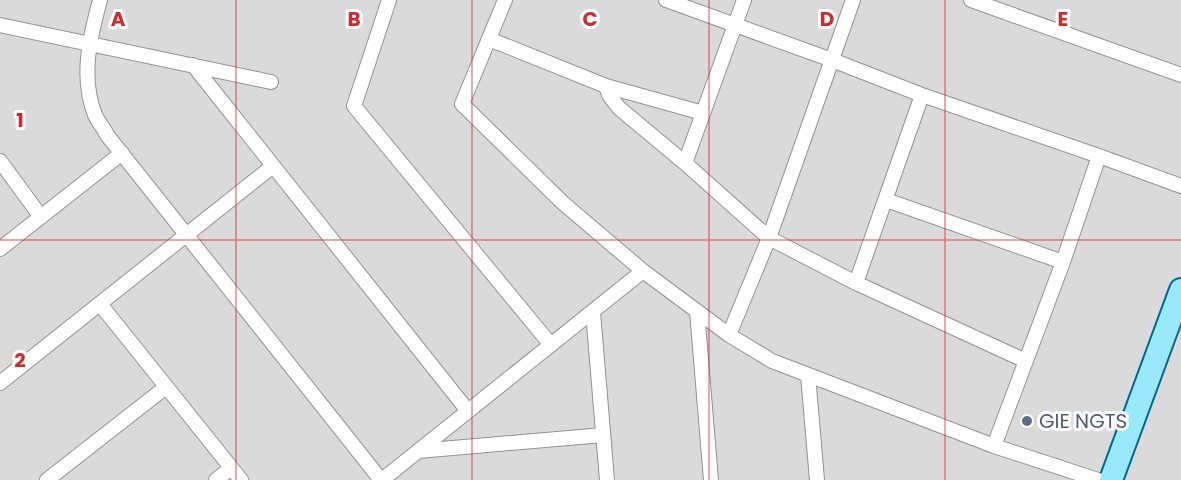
<svg xmlns="http://www.w3.org/2000/svg" width="1181" height="480" font-family="Poppins,sans-serif">
	<rect width="100%" height="100%" fill="#e1eaed"/>
	<path fill="#d9dad9" d="M 0,0 L 1181,0 L 1181,480 L 0,480 Z"/>
	<g fill="none" stroke-linecap="round" stroke-linejoin="round">
		<defs>
			<path id="street" d="M 100,0 C 90,37 80,77 95,115 C 98,122 104,128 107,135 L 381,480
				M 389,0 L 354,106 L 551,345
				M 505,0 L 462,104 L 563,203 L 643,271 L 729,335 L 772,361 L 994,446 L 1098,480
				M 666,0 L 832,60 L 922,95 L 1099,156 L 1181,186
				M 971,0 L 1181,75
				M 0,25 L 271,82
				M 489,39 L 606,86 L 703,113
				M 193,65 L 468,411
				M 606,86 L 609,95 L 619,108 L 685,163 L 769,238 L 856,283 L 1026,361
				M 0,161 L 41,217
				M 685,163 L 744,0
				M 886,200 L 1063,262
				M 0,249 L 122,153
				M 856,283 L 922,95
				M 100,304 L 241,480
				M 697,311 L 711,480
				M 593,312 L 607,480
				M 729,335 L 769,238 L 853,0
				M 808,375 L 817,480
				M 0,383 L 273,166
				M 994,446 L 1063,262 L 1099,156
				M 418,451 L 603,435
				M 47,480 L 166,387
				M 216,480 L 231,468
				M 382,480 L 643,271"/>
			<path id="primary" d="M 1111,480 L 1181,290"/>
		</defs>
		<use href="#street" stroke="#939393" stroke-width="16"/>
		<use href="#primary" stroke="#016992" stroke-width="26"/>
		<use href="#street" stroke="#fff" stroke-width="14"/>
		<use href="#primary" stroke="#99e9fb" stroke-width="22"/>
	</g>
	<path fill="none" stroke="#d62828" stroke-width="1.5" stroke-opacity="0.55" d="M 236,0 L 236,480M 472,0 L 472,480M 709,0 L 709,480M 945,0 L 945,480M 0,240 L 1181,240"/>
	<circle fill="#5c6f8a" stroke="#fff" stroke-width="2" cx="1027" cy="421" r="6"/>
	<g text-anchor="middle" dominant-baseline="central" stroke-width="6" stroke-linejoin="round" paint-order="stroke">
		<g font-size="20" fill="#4e5e75" stroke="#fff" text-anchor="start">
			<text x="1039" y="421">GIE NGTS</text>
		</g>
	</g>
	<g font-size="20" text-anchor="middle" font-weight="bold" fill="#d62828" stroke="#fff" stroke-width="6" stroke-linejoin="round" paint-order="stroke">
		<text x="118" y="26">A</text>
		<text x="354" y="26">B</text>
		<text x="590" y="26">C</text>
		<text x="827" y="26">D</text>
		<text x="1063" y="26">E</text>
		<text x="20" y="127">1</text>
		<text x="20" y="367">2</text>
	</g>
</svg>
